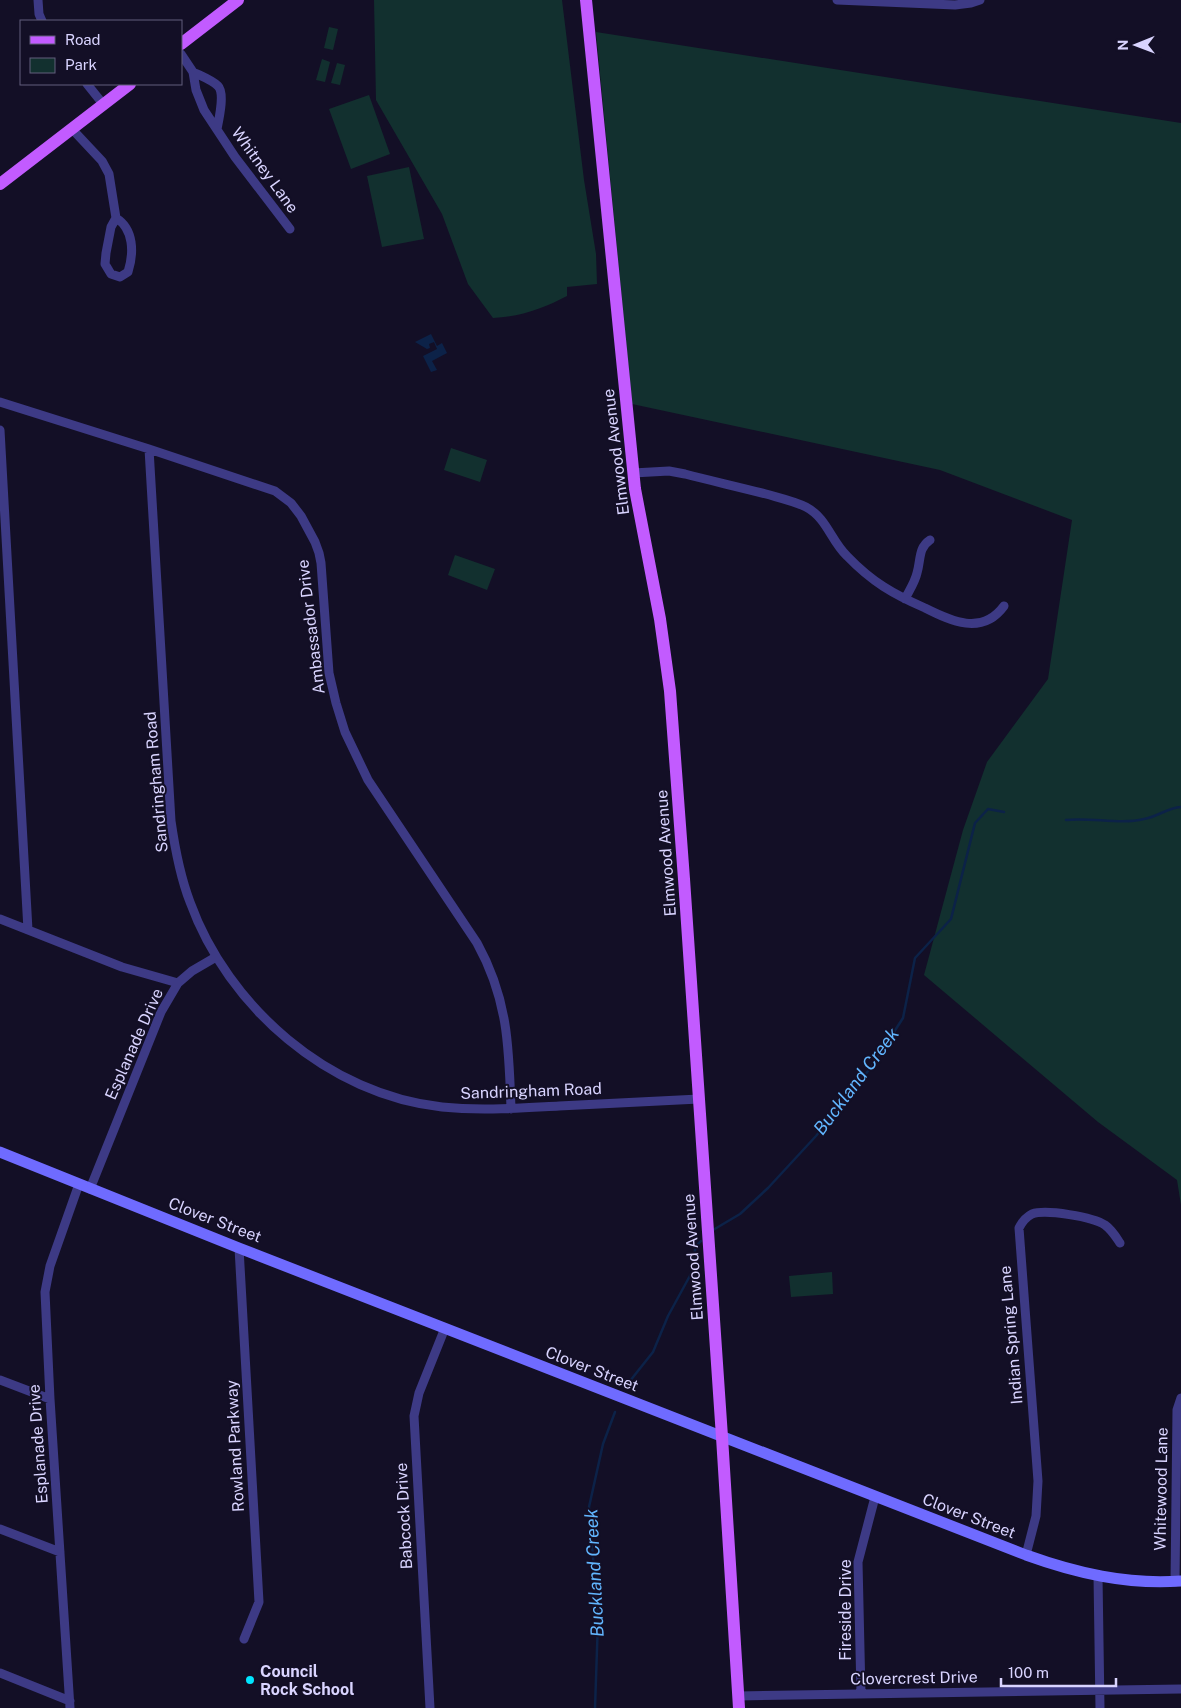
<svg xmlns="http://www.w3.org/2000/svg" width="1181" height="1708" font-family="'Public Sans',sans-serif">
	<rect width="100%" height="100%" fill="#130f26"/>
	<path fill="#12302f" d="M 374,0 L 562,0 L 584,180 L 596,254 L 597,284 L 567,287 L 567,296 C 544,308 520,317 493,318 L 468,284 L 442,214 L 376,100 Z
		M 329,27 L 338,29 L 333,50 L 324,48 Z
		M 596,32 L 1181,123 L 1181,1205 L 1177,1180 L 1098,1122 L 924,975 L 963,830 L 987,762 L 1048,679 L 1072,520 L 940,470 L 632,404 Z
		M 322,59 L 330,62 L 325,82 L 316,80 Z
		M 337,63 L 345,65 L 340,85 L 331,83 Z
		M 369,95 L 390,154 L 351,169 L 329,109 Z
		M 409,167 L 424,239 L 382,247 L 367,176 Z
		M 451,448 L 487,460 L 480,482 L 444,470 Z
		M 455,555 L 495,569 L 487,590 L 448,575 Z
		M 832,1272 L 833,1294 L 791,1297 L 789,1276 Z"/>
	<path fill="#0c2248" d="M 431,334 L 437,346 L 442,343 L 447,353 L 432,361 L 437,370 L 431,372 L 423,356 L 437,349 L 434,342 L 429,344 L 430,348 L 427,349 L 415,342 Z"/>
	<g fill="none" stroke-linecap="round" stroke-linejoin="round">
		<path stroke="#0c2248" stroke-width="2.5" d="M 1066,820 C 1092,817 1119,825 1144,819 C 1157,817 1167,808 1181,807
			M 713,1230 L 740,1214 L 768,1188 L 816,1136 L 872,1066 L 903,1018 L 915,958 L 951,919 L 975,823 L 988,809 L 1004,812
			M 694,1263 C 694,1254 694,1247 701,1241
			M 626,1386 L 653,1352 L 668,1316 L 692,1272
			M 595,1708 L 598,1620 L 589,1507 L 603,1444 L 615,1412"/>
		<path stroke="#3d3a85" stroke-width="9" d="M 38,0 L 39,14 L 42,21
			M 837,0 L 955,5 L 971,3 L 980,0
			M 181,54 L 193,72 L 196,90 L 204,110 L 235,157 L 290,229
			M 193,72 C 201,76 212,80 218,86 C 225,93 219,119 217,129
			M 87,84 L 103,104
			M 72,129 L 102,161 L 109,174 L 116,218 L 111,227 L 106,253 L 105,264 L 111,274 L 120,277 L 128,272 C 134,253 134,229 116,218
			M 0,402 L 149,449 L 275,491 L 291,503 L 301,516 L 315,542 L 319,553 L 321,563 L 329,673 L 336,703 L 345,732 L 368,780 L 477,943 C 508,999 509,1047 511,1109
			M 0,430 L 28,930
			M 149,449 L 171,821 C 175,849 180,876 190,902 C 228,1007 329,1095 442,1107 C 481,1111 520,1108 559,1106 C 606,1104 652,1101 699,1099
			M 633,473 L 669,471 L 685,474 C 712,481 739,487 766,494 C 780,498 794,501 806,507 C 827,518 831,541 847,556 C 872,582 893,594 925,608 C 951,621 982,636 1004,606
			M 905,599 C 909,591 915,582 917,573 C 921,560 918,548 930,540
			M 0,919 L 122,967 L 178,983
			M 90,1189 L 161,1012 L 178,983 L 192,971 L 216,957
			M 239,1248 L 259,1602 L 244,1639
			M 0,1380 L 50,1399
			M 0,1529 L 60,1552
			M 1026,1555 L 1036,1516 L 1038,1481 L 1019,1228 C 1022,1222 1026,1217 1032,1214 C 1046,1209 1093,1217 1105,1225 C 1112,1230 1116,1237 1120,1243
			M 1098,1576 L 1100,1708
			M 1175,1582 L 1177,1410 L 1181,1398
			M 0,1673 L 70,1701
			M 861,1694 L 858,1562 L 875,1497
			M 738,1696 L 1181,1689
			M 70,1708 L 50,1399 L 45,1292 L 50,1266 L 79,1184
			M 430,1708 L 414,1416 L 419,1393 L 445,1328"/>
		<path stroke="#6f6bff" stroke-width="11" d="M 0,1152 L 239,1248 L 1026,1555 C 1076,1573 1127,1585 1181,1581"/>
		<path stroke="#c25bff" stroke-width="12" d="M 586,0 L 635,489 L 660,619 L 670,691 L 684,879 L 722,1437 L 739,1708
			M 181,44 L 238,0
			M 0,184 L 130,84"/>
	</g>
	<circle fill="#00e5ff" stroke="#130f26" stroke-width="2" cx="250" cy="1680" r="5"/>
	<g text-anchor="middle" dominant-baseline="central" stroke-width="4" stroke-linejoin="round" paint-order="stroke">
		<g font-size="16" fill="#d9d4ff" stroke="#130f26">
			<text transform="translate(265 170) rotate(54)">Whitney Lane</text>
			<text transform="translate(616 452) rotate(-97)">Elmwood Avenue</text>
			<text transform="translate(311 627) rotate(-97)">Ambassador Drive</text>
			<text transform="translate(156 782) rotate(-95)">Sandringham Road</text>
			<text transform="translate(666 853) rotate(-94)">Elmwood Avenue</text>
			<text transform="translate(134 1044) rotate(-66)">Esplanade Drive</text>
			<text transform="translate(531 1091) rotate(-2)">Sandringham Road</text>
			<text transform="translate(215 1220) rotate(21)">Clover Street</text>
			<text transform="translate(693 1257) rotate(-94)">Elmwood Avenue</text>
			<text transform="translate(1011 1335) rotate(-95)">Indian Spring Lane</text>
			<text transform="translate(592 1369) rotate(21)">Clover Street</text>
			<text transform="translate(38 1444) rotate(-94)">Esplanade Drive</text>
			<text transform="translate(235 1446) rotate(-93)">Rowland Parkway</text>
			<text transform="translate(1161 1489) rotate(-89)">Whitewood Lane</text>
			<text transform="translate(404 1516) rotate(-93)">Babcock Drive</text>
			<text transform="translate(969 1516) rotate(21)">Clover Street</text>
			<text transform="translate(845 1610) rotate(-90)">Fireside Drive</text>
			<text transform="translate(914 1678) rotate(-1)">Clovercrest Drive</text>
		</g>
		<g font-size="16" font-weight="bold" fill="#d9d4ff" stroke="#130f26" text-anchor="start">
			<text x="260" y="1671">Council<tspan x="260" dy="18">Rock School</tspan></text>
		</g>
		<g font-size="18" font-style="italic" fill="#62b6ff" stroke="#130f26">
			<text transform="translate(856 1081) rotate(-53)">Buckland Creek</text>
			<text transform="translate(594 1573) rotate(-93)">Buckland Creek</text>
		</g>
	</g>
	<rect x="20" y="20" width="162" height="65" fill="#130f26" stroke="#625e7d"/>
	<rect x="30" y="36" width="25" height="8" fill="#c25bff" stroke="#625e7d"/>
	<text x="65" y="45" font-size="15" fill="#d9d4ff">Road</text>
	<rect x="30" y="58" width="25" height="15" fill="#12302f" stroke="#625e7d"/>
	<text x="65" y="70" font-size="15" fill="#d9d4ff">Park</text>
	<g transform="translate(1136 45) rotate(269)" stroke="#130f26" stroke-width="4" paint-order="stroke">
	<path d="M0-4L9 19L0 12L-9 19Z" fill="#d9d4ff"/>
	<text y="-8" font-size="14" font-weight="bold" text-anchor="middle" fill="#d9d4ff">N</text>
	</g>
	<path d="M1001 1678v8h115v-8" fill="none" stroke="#d9d4ff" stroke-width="2.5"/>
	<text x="1008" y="1678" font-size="15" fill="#d9d4ff" stroke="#130f26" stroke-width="4" paint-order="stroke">100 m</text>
</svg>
